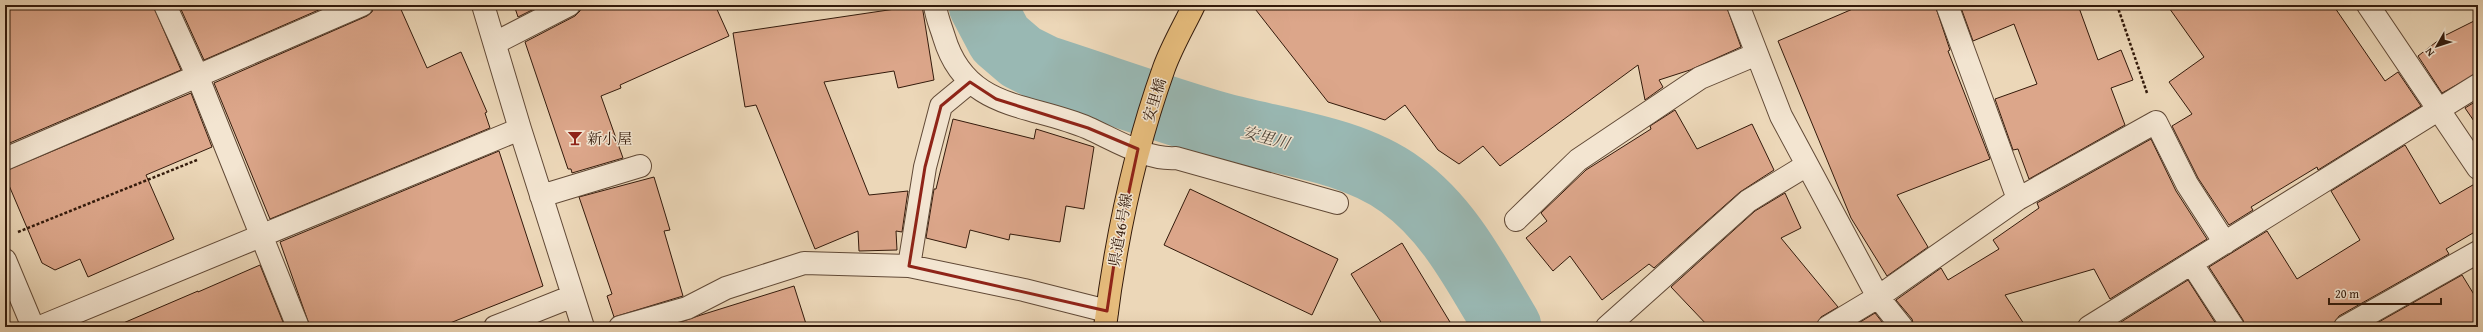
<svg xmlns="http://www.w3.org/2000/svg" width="2483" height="332" font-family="'Gentium Book Plus','Noto Serif JP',serif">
	<rect width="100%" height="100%" fill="#ecd7b8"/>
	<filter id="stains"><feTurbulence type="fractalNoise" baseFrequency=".005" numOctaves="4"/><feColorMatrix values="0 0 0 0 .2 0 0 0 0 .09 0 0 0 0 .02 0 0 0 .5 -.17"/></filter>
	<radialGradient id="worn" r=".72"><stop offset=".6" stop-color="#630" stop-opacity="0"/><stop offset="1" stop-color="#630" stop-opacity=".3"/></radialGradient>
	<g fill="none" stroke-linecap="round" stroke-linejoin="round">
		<path stroke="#99b8b3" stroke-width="67" d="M 982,5 L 1000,39 L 1021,57 L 1045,69 C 1104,88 1162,109 1221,126 C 1280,142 1352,149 1401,185 C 1450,220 1478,277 1508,327"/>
	</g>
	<path fill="#dca68a" stroke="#331a0b" d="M 5,5 L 153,5 L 181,70 L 5,145 Z
		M 179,5 L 330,5 L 204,60 Z
		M 374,5 L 399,5 L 427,68 L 461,52 L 487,112 L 485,113 L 490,128 L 270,219 L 214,83 L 367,16 L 372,12 Z
		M 514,5 L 542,5 L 518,17 Z
		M 581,5 L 715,5 L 729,36 L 620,85 L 621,88 L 601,96 L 623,158 L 572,173 L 571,169 L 568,169 L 525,42 L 575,16 L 580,11 Z
		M 922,5 L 934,80 L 898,88 L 894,71 L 824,82 L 869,195 L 908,191 L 902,232 L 896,231 L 897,250 L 859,251 L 858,231 L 815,249 L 756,105 L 745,107 L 733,33 Z
		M 1252,5 L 1726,5 L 1741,47 L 1690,70 L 1659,80 L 1663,87 L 1645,100 L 1638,65 L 1500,166 L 1483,146 L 1459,164 L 1438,150 L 1405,105 L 1385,120 L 1328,102 Z
		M 1862,5 L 1935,5 L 1950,50 L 1948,51 L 1990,159 L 1897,195 L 1928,247 L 1887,276 L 1851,218 L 1778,41 Z
		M 1960,5 L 2078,5 L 2098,60 L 2121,50 L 2133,80 L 2111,88 L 2125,125 L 2029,179 L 2018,149 L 2013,150 L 1995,99 L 2037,84 L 2014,24 L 1973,41 Z
		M 2167,5 L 2333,5 L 2385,81 L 2398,72 L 2421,106 L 2318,170 L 2317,167 L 2251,207 L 2253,210 L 2229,225 L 2198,178 L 2172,126 L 2192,114 L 2169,82 L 2204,57 Z
		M 2478,19 L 2478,73 L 2442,93 L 2418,56 L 2444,36 Z
		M 191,93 L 212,147 L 146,175 L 174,239 L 88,277 L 80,259 L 55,270 L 42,263 L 5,176 L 5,171 Z
		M 2478,100 L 2478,127 L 2465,108 Z
		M 1675,110 L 1697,149 L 1752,124 L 1774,170 L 1740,192 L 1654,268 L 1649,264 L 1602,300 L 1570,256 L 1553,271 L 1526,238 L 1547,221 L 1541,213 L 1586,170 L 1651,129 L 1650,126 Z
		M 953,119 L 1034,139 L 1036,129 L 1094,147 L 1084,209 L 1066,206 L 1060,242 L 1010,234 L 1009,240 L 970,230 L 966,248 L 926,238 L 934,189 L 936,189 Z
		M 2151,139 L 2176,191 L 2207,239 L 2110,299 L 2094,269 L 2005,295 L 2026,327 L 1914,327 L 1912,319 L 1896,300 L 1941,268 L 1948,280 L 1999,249 L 1993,240 L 2039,208 L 2037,203 Z
		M 2405,145 L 2440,204 L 2478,182 L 2478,230 L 2446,249 L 2449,254 L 2339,316 L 2333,327 L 2245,327 L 2243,320 L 2209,267 L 2267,231 L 2297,279 L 2360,240 L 2331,191 Z
		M 499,151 L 543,286 L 440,327 L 310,327 L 280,242 Z
		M 654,177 L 670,230 L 664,231 L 683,296 L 614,317 L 607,296 L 612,294 L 579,197 Z
		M 1190,189 L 1338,259 L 1312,315 L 1164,245 Z
		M 1785,193 L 1801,228 L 1781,238 L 1838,307 L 1821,317 L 1816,327 L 1709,327 L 1671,287 L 1755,211 Z
		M 1402,243 L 1453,327 L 1384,327 L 1351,274 Z
		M 260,265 L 285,327 L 114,327 L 198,291 L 198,292 Z
		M 2462,275 L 2478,301 L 2478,327 L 2370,327 Z
		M 2188,280 L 2218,327 L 2124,327 L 2121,322 Z
		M 794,286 L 807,327 L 666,327 L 701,315 Z
		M 1875,313 L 1886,327 L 1852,327 Z"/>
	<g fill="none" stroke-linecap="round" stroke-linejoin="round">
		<defs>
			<path id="minor" d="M 165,5 L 197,75 L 298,327
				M 483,5 L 520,129 L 583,327
				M 935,5 C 936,16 941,27 944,37 C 966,111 1030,103 1088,128 C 1115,140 1146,160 1176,158 L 1337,203
				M 1738,5 L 1781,116 L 1878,297 L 1902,327
				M 1947,5 L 2018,199
				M 2368,5 L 2478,168
				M 495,43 L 569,5
				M 5,159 L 362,5
				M 541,196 L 640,166
				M 1516,220 L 1578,160 L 1636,121 L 1700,78 L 1757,54
				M 5,260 L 33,327
				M 2192,264 L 2233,327
				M 909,266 L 925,167 L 941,106 L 970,82
				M 40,327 L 520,129
				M 495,327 L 573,296
				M 620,327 L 687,308 L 726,288 L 804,263 L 909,266 L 1024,290 L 1107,311
				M 1607,327 L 1748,201 L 1807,165
				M 1828,327 L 1878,297 L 2018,199 L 2156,122 L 2187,184 L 2225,243
				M 2089,327 L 2478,85
				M 2345,327 L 2478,252"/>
			<path id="major" d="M 1105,327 C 1116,238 1134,152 1164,68 C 1172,46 1184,26 1194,5"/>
		</defs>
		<use href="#minor" stroke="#614936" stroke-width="24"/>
		<use href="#major" stroke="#331a0b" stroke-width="24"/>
		<path stroke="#331a0b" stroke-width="2.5" stroke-dasharray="3 2" stroke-linecap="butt" d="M 2117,5 L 2147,93
			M 18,232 L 197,160"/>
		<use href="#minor" stroke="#f3e5d1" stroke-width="22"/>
		<use href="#major" stroke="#e6bc7c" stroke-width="22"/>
	</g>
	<path fill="none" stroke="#8f2418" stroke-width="3" stroke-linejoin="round" d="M 970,82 L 996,99 L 1088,128 L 1138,149 L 1115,257 L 1107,311 L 909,266 L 925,167 L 941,106 Z"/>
	<defs>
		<symbol id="bar-bare" viewBox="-9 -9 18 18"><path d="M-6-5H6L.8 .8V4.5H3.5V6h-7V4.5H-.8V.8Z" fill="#8f2418" stroke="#f3e5d1" stroke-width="2.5" paint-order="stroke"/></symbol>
	</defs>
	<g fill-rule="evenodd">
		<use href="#bar-bare" x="564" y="127" width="22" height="22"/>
	</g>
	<g text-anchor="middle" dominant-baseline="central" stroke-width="3" stroke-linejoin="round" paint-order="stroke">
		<g font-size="15" fill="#331a0b" stroke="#f3e5d1">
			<text transform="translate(1154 100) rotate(-73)">安里橋</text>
			<text transform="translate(1120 230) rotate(-80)">県道46号線</text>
		</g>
		<g font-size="15" fill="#331a0b" stroke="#f3e5d1" text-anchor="start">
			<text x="587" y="138">新小屋</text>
		</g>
		<g font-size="16" font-style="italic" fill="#52493d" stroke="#f3e5d1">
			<text transform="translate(1266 137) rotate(15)">安里川</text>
		</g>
	</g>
	<rect width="2483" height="332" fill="none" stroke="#ecd7b8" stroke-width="20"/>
	<rect x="6" y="6" width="2471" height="320" fill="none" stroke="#331a0b" stroke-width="2"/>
	<rect x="10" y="10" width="2463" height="312" fill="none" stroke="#331a0b"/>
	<g transform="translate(2437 46) rotate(231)" stroke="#f3e5d1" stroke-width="3" paint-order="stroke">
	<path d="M0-3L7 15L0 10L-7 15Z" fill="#331a0b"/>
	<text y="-6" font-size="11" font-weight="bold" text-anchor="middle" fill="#331a0b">N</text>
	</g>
	<path d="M2329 298v6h112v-6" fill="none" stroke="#331a0b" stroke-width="2"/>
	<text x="2335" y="298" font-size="12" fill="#331a0b" stroke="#f3e5d1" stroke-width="3" paint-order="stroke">20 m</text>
	<rect width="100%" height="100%" filter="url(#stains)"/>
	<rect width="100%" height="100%" fill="url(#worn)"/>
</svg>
